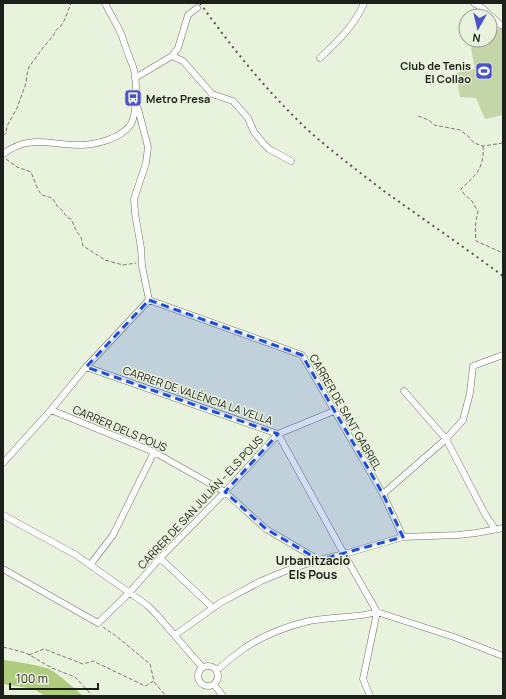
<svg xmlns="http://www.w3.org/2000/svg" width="506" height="699" font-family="Manrope,sans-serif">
	<rect width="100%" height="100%" fill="#e9f2dc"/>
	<path fill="#c4d6a8" d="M 503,26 L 503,115 L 485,119 L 476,98 L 460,97 L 456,73 L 475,69 L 471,48 L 481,40 L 490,40 L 490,33 Z"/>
	<path fill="#afcb7e" d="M 3,660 C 18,662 34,664 49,669 C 56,672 77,690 83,696 L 45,696 L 34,689 L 3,684 Z"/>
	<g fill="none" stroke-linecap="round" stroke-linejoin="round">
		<defs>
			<path id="minor" d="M 474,3 L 482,8 L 501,25
				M 172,56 L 178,48 L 188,15 L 197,8
				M 320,58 C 337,42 355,25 364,3
				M 135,78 L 172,56 L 183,61 L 212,94 L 233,101 L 248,118 L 254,132 L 263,143 L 269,149 L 291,161
				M 3,154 C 29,134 50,145 79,145 C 95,145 121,139 131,124 C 137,113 137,82 134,70 C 133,65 130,60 129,56 C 126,49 124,42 122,36 C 117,24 110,14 105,3
				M 149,300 L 302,355 L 383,494 L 403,537
				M 86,367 L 278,434 L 344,554 L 377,612 L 363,679 L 370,696
				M 404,391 L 446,439 L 485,514 L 495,529
				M 51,410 L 154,452 L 225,492 L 266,529 L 319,560
				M 3,463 L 51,410 L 86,367 L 149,300 L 142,266 L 141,248 L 135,213 L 134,199 L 146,163 L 148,147 L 136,101
				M 383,494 L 446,439 L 463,420 L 470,393 L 473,366 L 503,355
				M 3,515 L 76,555 L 147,605 L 157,615 L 202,667
				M 160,558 L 213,608
				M 90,565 L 113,535 L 154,452
				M 3,569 L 98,623 L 129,593 L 160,558 L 225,492 L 278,434 L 334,411
				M 175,635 L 220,603 L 261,581 L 288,570 L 319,560 L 344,554 L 403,537 L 458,535 L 476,533 L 503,528
				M198 676a10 10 0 1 1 20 0a10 10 0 1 1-20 0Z
				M 217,670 C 226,662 236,654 246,647 C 263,636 285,627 305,622 C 328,616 354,619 377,612 L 454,637 L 503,656
				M 214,685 L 223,696"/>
		</defs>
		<use href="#minor" stroke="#6d7562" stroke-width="7"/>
		<path stroke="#7a7f71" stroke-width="1" stroke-dasharray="4 2" stroke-linecap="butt" d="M 418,116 L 429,120 L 434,125 L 460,130 L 469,137 L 474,143 L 483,146 L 503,143
			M 3,136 L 6,133 L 7,126 L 17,108 L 26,83 L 27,74 L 29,67 L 42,49 L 53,36 L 56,30 L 61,26 L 65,19 L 71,3
			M 483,146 C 484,156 482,167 475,175 C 471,180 466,184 461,189 L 464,194 L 472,201 L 478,212 C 475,222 475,231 476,241 L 503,253
			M 6,159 L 17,167 L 31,172 L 38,190 L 42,195 L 52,198 L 55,202 L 57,206 L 62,210 L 67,217 L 71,219 L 77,232 L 81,237 L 83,246 L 105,260 L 123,265 L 136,263
			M 3,647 L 26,653 L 52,668 L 75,677 L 89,692 L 91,696
			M 29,655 L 44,649 L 83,664 L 93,661 L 145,686 L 154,681 L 150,664 L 116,636 L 103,627
			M 154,682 L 166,696"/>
		<use href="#minor" stroke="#fff" stroke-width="6"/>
		<path stroke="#52574b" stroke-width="2" stroke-dasharray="2 4" stroke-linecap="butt" d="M 200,3 C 233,49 268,93 310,132 C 334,153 359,172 384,191 C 423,219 464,247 503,276"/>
	</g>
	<path fill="#1d4ed8" fill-opacity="0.2" stroke="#1d4ed8" stroke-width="3" stroke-dasharray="8 5" stroke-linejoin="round" d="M 149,300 L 302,355 L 383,494 L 403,537 L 319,560 L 266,529 L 225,492 L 278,434 L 86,367 Z"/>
	<defs>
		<symbol id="stadium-square" viewBox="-11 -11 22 22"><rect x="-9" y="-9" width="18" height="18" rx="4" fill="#4b53c9" stroke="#e9f2dc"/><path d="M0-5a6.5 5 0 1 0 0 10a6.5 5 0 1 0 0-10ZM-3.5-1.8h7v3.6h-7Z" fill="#fff"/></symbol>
		<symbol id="bus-square" viewBox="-11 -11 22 22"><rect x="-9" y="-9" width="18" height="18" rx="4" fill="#4b53c9" stroke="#e9f2dc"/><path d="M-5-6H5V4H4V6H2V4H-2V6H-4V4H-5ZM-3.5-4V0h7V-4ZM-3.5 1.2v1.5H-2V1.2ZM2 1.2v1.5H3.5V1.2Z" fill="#fff"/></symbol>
	</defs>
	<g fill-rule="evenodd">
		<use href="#stadium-square" x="474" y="61" width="20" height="20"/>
		<use href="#bus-square" x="123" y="88" width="20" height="20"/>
	</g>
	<g text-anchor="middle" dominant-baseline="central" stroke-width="3" stroke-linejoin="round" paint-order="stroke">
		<g font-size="11" font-weight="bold" fill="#1d2018" stroke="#e9f2dc" text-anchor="end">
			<text x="471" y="65">Club de Tenis<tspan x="471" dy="13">El Collao</tspan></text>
			<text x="146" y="98" text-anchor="start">Metro Presa</text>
		</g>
		<g font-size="11" fill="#1d2018" stroke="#e9f2dc">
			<text transform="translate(198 395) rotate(19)">CARRER DE VALÈNCIA LA VELLA</text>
			<text transform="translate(346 412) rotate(60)">CARRER DE SANT GABRIEL</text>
			<text transform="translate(120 428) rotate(23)">CARRER DELS POUS</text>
			<text transform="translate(200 502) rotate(-47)">CARRER DE SAN JULIÁN - ELS POUS</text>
		</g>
		<g font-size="12" font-weight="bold" fill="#1d2018" stroke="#e9f2dc">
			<text x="313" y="560">Urbanització<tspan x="313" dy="14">Els Pous</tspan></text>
		</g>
	</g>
	<rect width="506" height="699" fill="none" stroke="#1d2018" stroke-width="8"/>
	<g transform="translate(478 28) rotate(188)"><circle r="19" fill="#e9f2dc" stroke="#979e8e"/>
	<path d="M0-3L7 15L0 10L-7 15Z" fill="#4b53c9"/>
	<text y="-6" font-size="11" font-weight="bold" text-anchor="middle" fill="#1d2018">N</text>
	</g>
	<path d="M10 683v6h88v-6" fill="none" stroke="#1d2018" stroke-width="2"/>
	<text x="16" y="683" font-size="12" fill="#1d2018" stroke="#e9f2dc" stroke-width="3" paint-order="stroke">100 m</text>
</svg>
